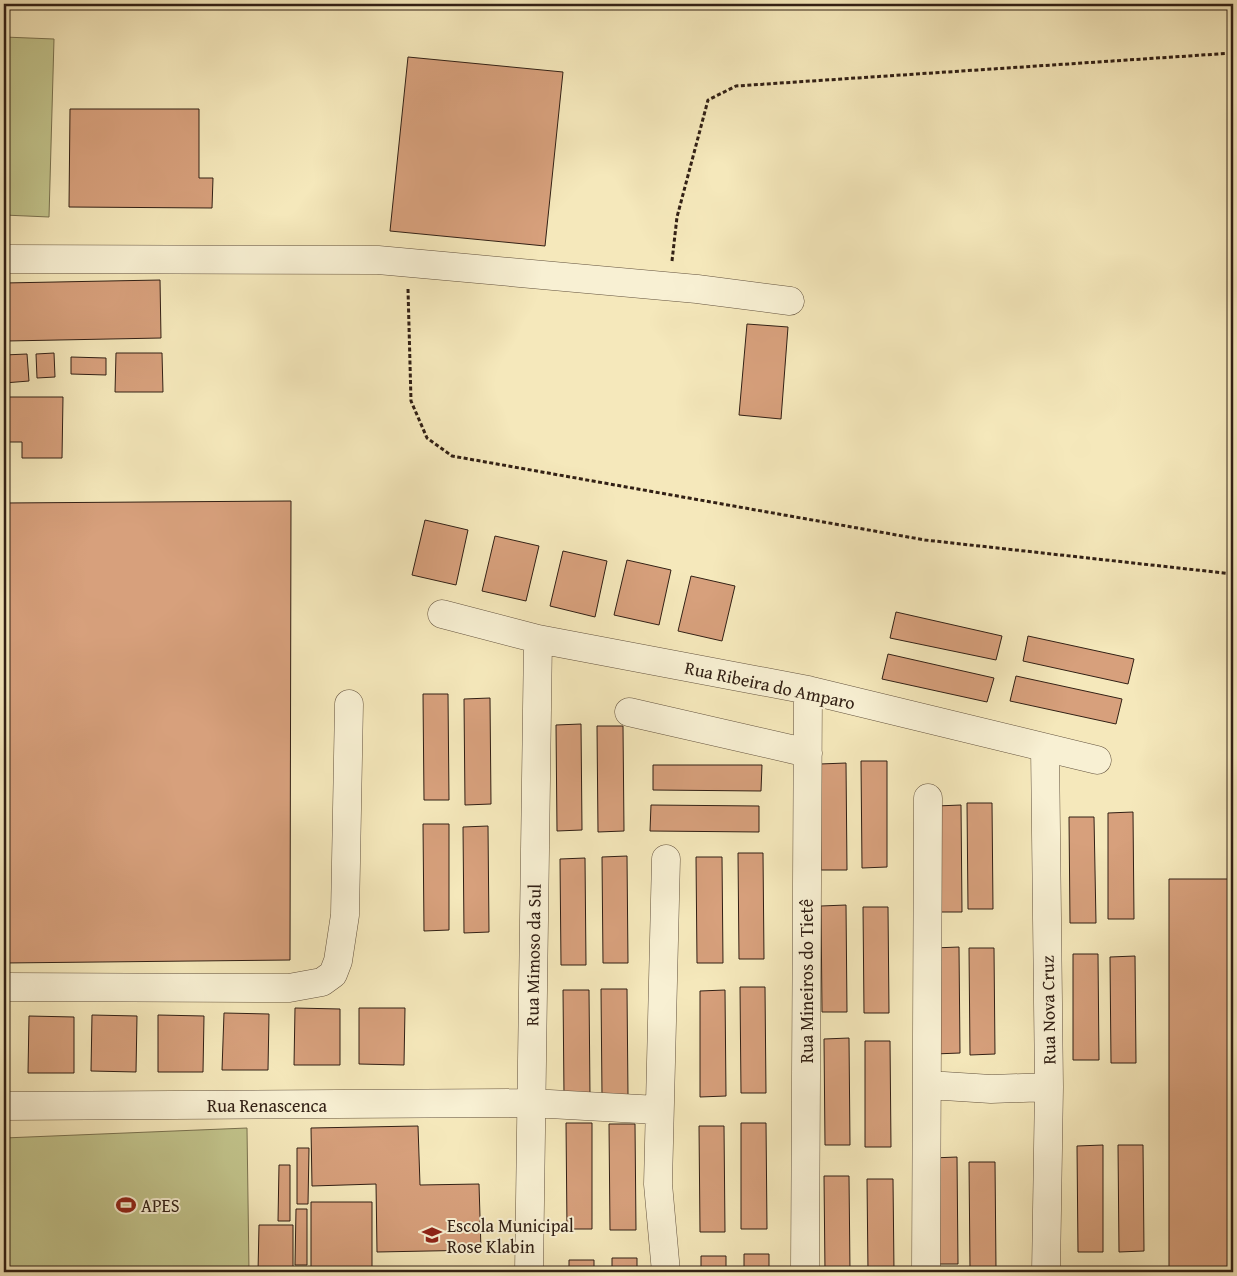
<svg xmlns="http://www.w3.org/2000/svg" width="1237" height="1276" font-family="'Gentium Book Plus',serif">
	<rect width="100%" height="100%" fill="#f5e8bb"/>
	<filter id="stains"><feTurbulence type="fractalNoise" baseFrequency=".004" numOctaves="4"/><feColorMatrix values="0 0 0 0 .2 0 0 0 0 .09 0 0 0 0 .02 0 0 0 .5 -.17"/></filter>
	<radialGradient id="worn" r=".72"><stop offset=".6" stop-color="#630" stop-opacity="0"/><stop offset="1" stop-color="#630" stop-opacity=".3"/></radialGradient>
	<path fill="#c2c48c" stroke="#7a7250" d="M 4,37 L 54,39 L 49,217 L 4,215 Z
		M 247,1128 L 249,1272 L 4,1272 L 4,1138 Z"/>
	<path fill="#d7a07c" stroke="#322015" d="M 408,57 L 563,72 L 545,246 L 390,231 Z
		M 70,109 L 199,109 L 199,178 L 213,178 L 212,208 L 69,207 Z
		M 160,280 L 161,338 L 7,341 L 7,325 L 4,325 L 4,283 Z
		M 747,324 L 788,327 L 781,419 L 739,415 Z
		M 54,353 L 55,377 L 37,378 L 36,354 Z
		M 116,353 L 162,353 L 163,392 L 115,392 Z
		M 27,354 L 29,381 L 4,383 L 4,355 Z
		M 71,357 L 106,358 L 106,375 L 71,374 Z
		M 4,397 L 63,397 L 62,458 L 22,458 L 22,442 L 4,442 Z
		M 291,501 L 290,960 L 4,963 L 4,503 Z
		M 425,520 L 468,530 L 456,585 L 412,575 Z
		M 495,536 L 539,546 L 526,601 L 482,591 Z
		M 563,551 L 607,561 L 595,617 L 550,606 Z
		M 627,560 L 671,570 L 659,625 L 614,615 Z
		M 691,576 L 735,586 L 722,641 L 678,631 Z
		M 896,612 L 1002,636 L 996,660 L 890,638 Z
		M 1028,636 L 1134,659 L 1128,684 L 1023,661 Z
		M 888,654 L 994,678 L 987,702 L 882,679 Z
		M 1016,676 L 1122,699 L 1116,724 L 1010,701 Z
		M 423,694 L 448,694 L 449,800 L 424,800 Z
		M 490,698 L 491,804 L 465,805 L 464,699 Z
		M 581,724 L 582,830 L 557,831 L 556,725 Z
		M 597,726 L 623,726 L 624,831 L 598,832 Z
		M 861,761 L 887,761 L 887,867 L 862,868 Z
		M 846,763 L 847,870 L 821,870 L 820,764 Z
		M 653,765 L 762,765 L 761,791 L 653,790 Z
		M 967,803 L 992,803 L 993,909 L 968,909 Z
		M 651,805 L 759,806 L 759,832 L 650,831 Z
		M 961,805 L 962,912 L 937,912 L 936,806 Z
		M 1133,812 L 1134,919 L 1108,919 L 1108,813 Z
		M 1069,817 L 1094,817 L 1096,923 L 1070,923 Z
		M 423,824 L 449,824 L 449,930 L 424,931 Z
		M 488,826 L 489,932 L 464,933 L 463,827 Z
		M 738,853 L 763,853 L 764,959 L 739,959 Z
		M 627,856 L 628,963 L 603,963 L 602,857 Z
		M 696,857 L 722,857 L 723,963 L 697,963 Z
		M 585,858 L 586,965 L 561,965 L 560,859 Z
		M 1169,879 L 1233,879 L 1233,1272 L 1169,1272 Z
		M 846,905 L 847,1012 L 822,1012 L 821,906 Z
		M 863,907 L 888,907 L 889,1013 L 864,1013 Z
		M 959,947 L 960,1053 L 934,1054 L 933,948 Z
		M 969,948 L 994,948 L 995,1054 L 970,1055 Z
		M 1073,954 L 1098,954 L 1099,1060 L 1073,1060 Z
		M 1135,956 L 1136,1063 L 1111,1063 L 1110,957 Z
		M 740,987 L 765,987 L 766,1093 L 741,1093 Z
		M 601,989 L 627,989 L 628,1096 L 602,1096 Z
		M 563,990 L 589,990 L 590,1096 L 564,1096 Z
		M 725,990 L 726,1096 L 700,1097 L 700,991 Z
		M 295,1008 L 340,1009 L 340,1065 L 294,1065 Z
		M 359,1008 L 405,1008 L 404,1065 L 359,1064 Z
		M 224,1013 L 269,1014 L 268,1070 L 222,1070 Z
		M 92,1015 L 137,1016 L 136,1072 L 91,1071 Z
		M 158,1015 L 204,1016 L 203,1072 L 158,1072 Z
		M 29,1016 L 74,1017 L 74,1073 L 28,1073 Z
		M 849,1038 L 850,1145 L 825,1145 L 824,1039 Z
		M 865,1041 L 890,1041 L 891,1147 L 865,1147 Z
		M 566,1123 L 592,1123 L 592,1229 L 567,1229 Z
		M 741,1123 L 766,1123 L 767,1229 L 741,1229 Z
		M 609,1124 L 635,1124 L 636,1230 L 610,1230 Z
		M 418,1126 L 420,1185 L 479,1184 L 481,1250 L 377,1252 L 376,1184 L 312,1186 L 311,1128 Z
		M 699,1126 L 724,1126 L 725,1232 L 700,1232 Z
		M 1103,1145 L 1103,1252 L 1078,1252 L 1077,1146 Z
		M 1118,1145 L 1143,1145 L 1144,1251 L 1119,1252 Z
		M 297,1148 L 309,1148 L 308,1204 L 297,1204 Z
		M 957,1157 L 958,1264 L 933,1264 L 932,1158 Z
		M 969,1162 L 995,1162 L 996,1269 L 970,1269 Z
		M 279,1165 L 290,1165 L 290,1221 L 278,1221 Z
		M 824,1176 L 849,1176 L 850,1272 L 825,1272 Z
		M 867,1179 L 893,1179 L 894,1272 L 868,1272 Z
		M 311,1202 L 372,1202 L 372,1272 L 311,1272 Z
		M 296,1209 L 307,1209 L 307,1265 L 295,1265 Z
		M 259,1225 L 293,1225 L 293,1272 L 258,1272 Z
		M 744,1254 L 769,1254 L 769,1272 L 744,1272 Z
		M 701,1256 L 726,1256 L 726,1272 L 701,1272 Z
		M 612,1258 L 637,1258 L 637,1272 L 612,1272 Z
		M 569,1260 L 594,1260 L 594,1272 L 569,1272 Z"/>
	<g fill="none" stroke-linecap="round" stroke-linejoin="round">
		<defs>
			<path id="minor" d="M 4,259 L 378,260 L 697,289 L 790,301
				M 442,614 L 538,639 L 808,690 L 1097,760
				M 629,712 L 808,753
				M 1045,748 L 1049,1087 L 1046,1272
				M 666,859 L 658,1184 L 666,1272
				M 4,987 L 289,988 L 322,982 L 333,974 L 338,961 L 345,915 L 349,704
				M 928,1085 L 991,1089 L 1049,1087
				M 4,1106 L 531,1103 L 658,1110
				M 529,1272 L 538,639
				M 805,1272 L 808,690
				M 926,1272 L 928,798"/>
		</defs>
		<use href="#minor" stroke="#63523e" stroke-width="29"/>
		<path stroke="#322015" stroke-width="3" stroke-dasharray="4 2.5" stroke-linecap="butt" d="M 672,261 L 677,217 L 708,100 L 736,86 L 1233,53
			M 408,289 L 411,401 L 427,438 L 452,456 L 925,540 L 1233,574"/>
		<use href="#minor" stroke="#f8f0d3" stroke-width="28"/>
	</g>
	<defs>
		<symbol id="stadium-bare" viewBox="-9 -9 18 18"><path d="M0-5a6.5 5 0 1 0 0 10a6.5 5 0 1 0 0-10ZM-3.5-1.8h7v3.6h-7Z" fill="#8f2418" stroke="#f8f0d3" stroke-width="2.5" paint-order="stroke"/></symbol>
		<symbol id="school-bare" viewBox="-9 -9 18 18"><path d="M0-5L7-2L0 1L-7-2ZM-4 1L0 2.5L4 1V4Q0 6-4 4Z" fill="#8f2418" stroke="#f8f0d3" stroke-width="2.5" paint-order="stroke"/></symbol>
	</defs>
	<g fill-rule="evenodd">
		<use href="#stadium-bare" x="112" y="1191" width="28" height="28"/>
		<use href="#school-bare" x="418" y="1221" width="28" height="28"/>
	</g>
	<g text-anchor="middle" dominant-baseline="central" stroke-width="4" stroke-linejoin="round" paint-order="stroke">
		<g font-size="18" fill="#322015" stroke="#f8f0d3">
			<text transform="translate(770 685) rotate(12)">Rua Ribeira do Amparo</text>
			<text transform="translate(533 955) rotate(-89)">Rua Mimoso da Sul</text>
			<text transform="translate(806 981) rotate(-90)">Rua Mineiros do Tietê</text>
			<text transform="translate(1048 1010) rotate(-91)">Rua Nova Cruz</text>
			<text x="267" y="1105">Rua Renascenca</text>
		</g>
		<g font-size="18" fill="#322015" stroke="#f8f0d3" text-anchor="start">
			<text x="141" y="1205">APES</text>
			<text x="447" y="1225">Escola Municipal<tspan x="447" dy="21">Rose Klabin</tspan></text>
		</g>
	</g>
	<rect width="1237" height="1276" fill="none" stroke="#f5e8bb" stroke-width="20"/>
	<rect x="5" y="5" width="1227" height="1266" fill="none" stroke="#322015" stroke-width="2.5"/>
	<rect x="10" y="10" width="1217" height="1256" fill="none" stroke="#322015"/>
	<rect width="100%" height="100%" filter="url(#stains)"/>
	<rect width="100%" height="100%" fill="url(#worn)"/>
</svg>
